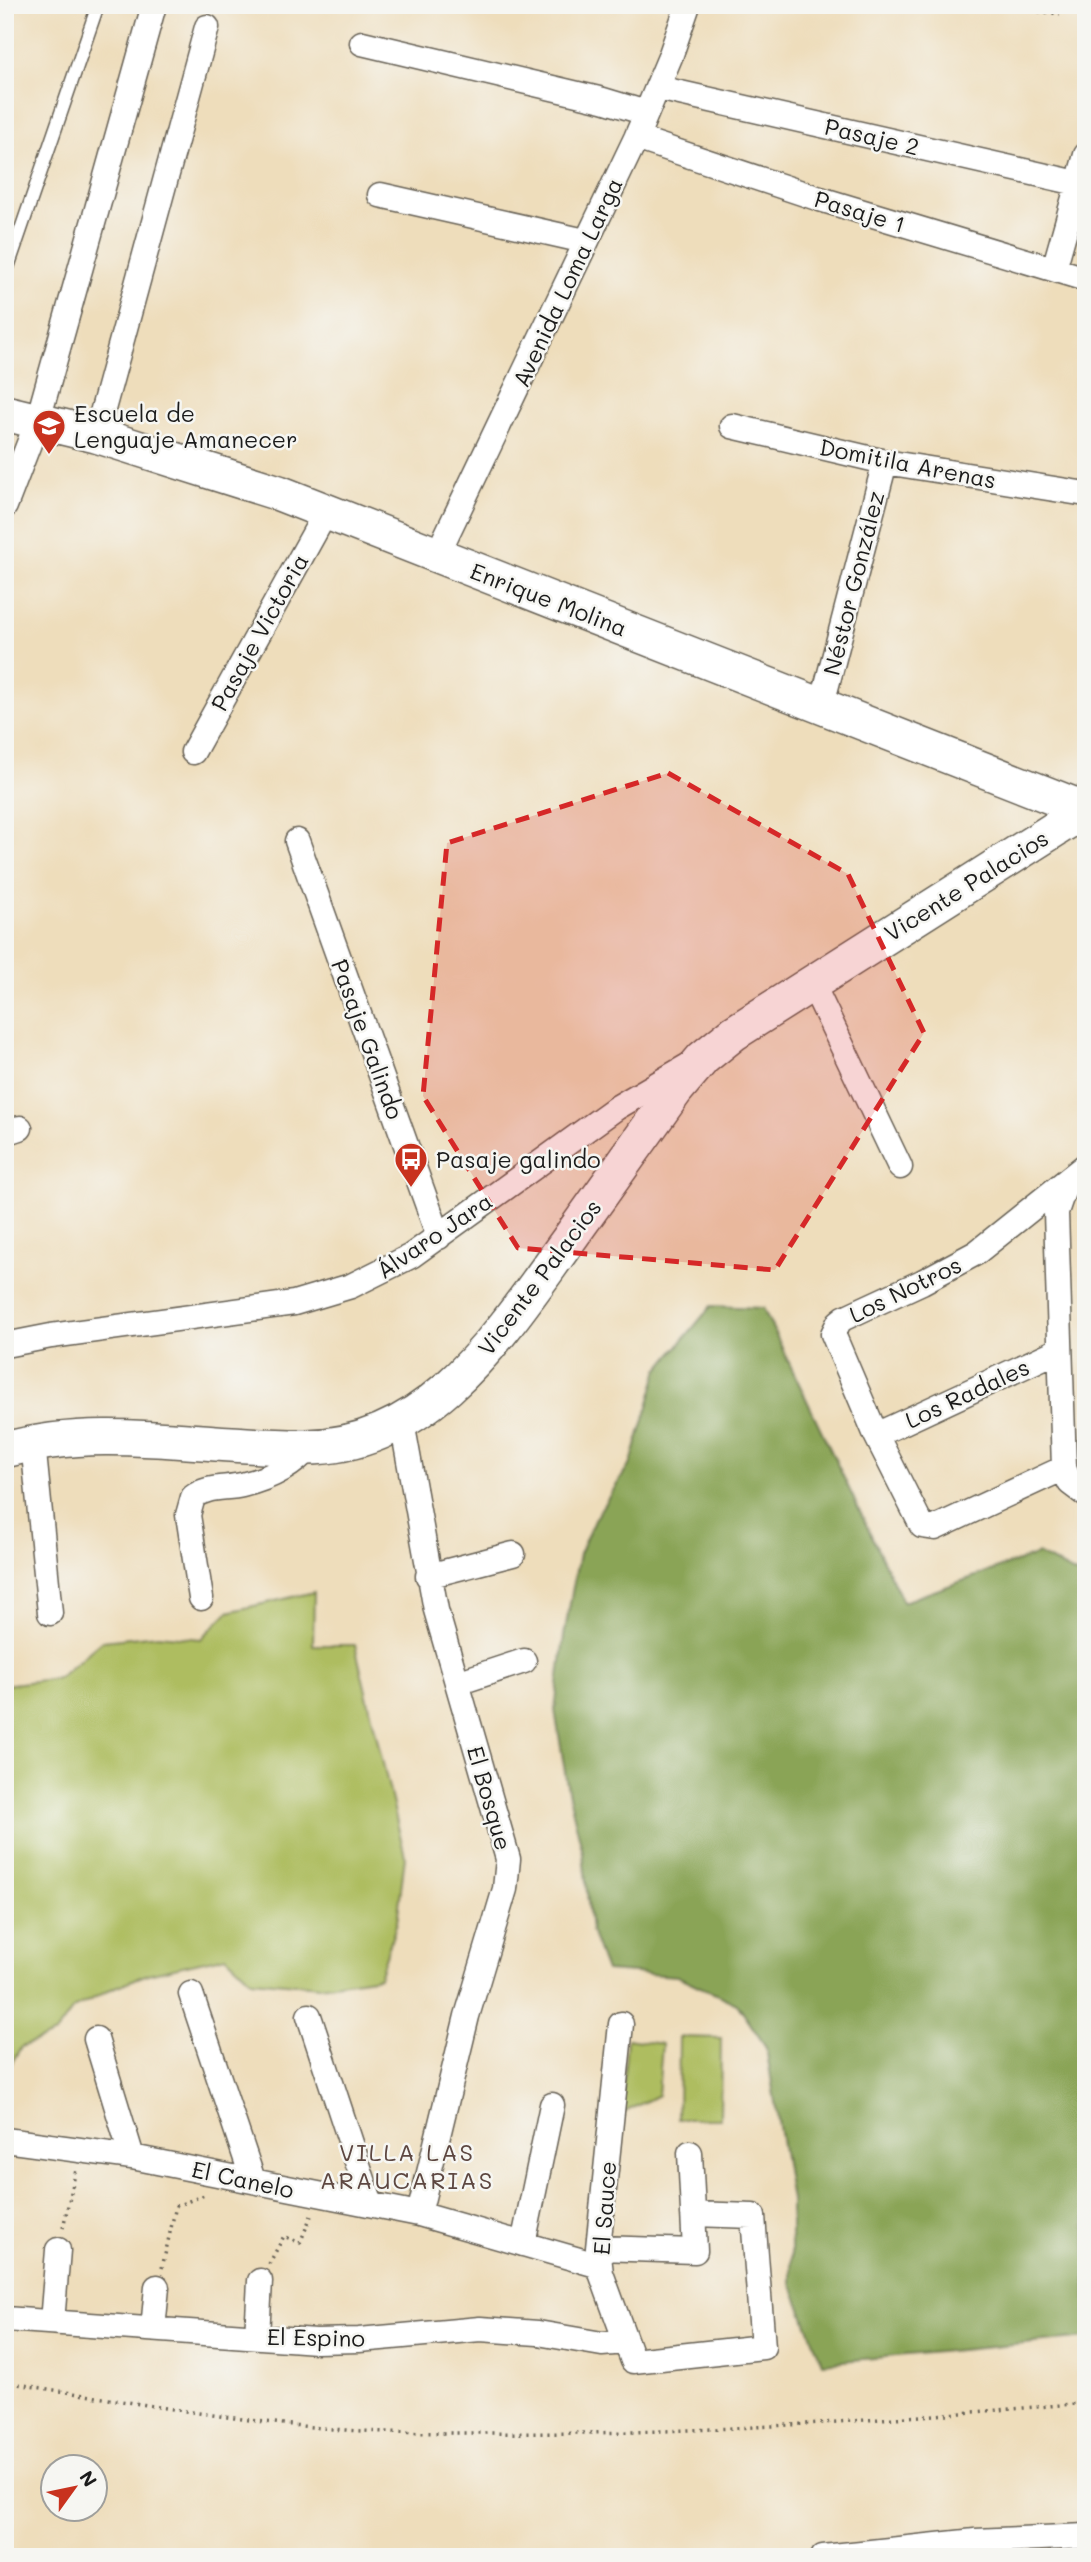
<svg xmlns="http://www.w3.org/2000/svg" width="1091" height="2562" font-family="Mali,sans-serif">
	<rect width="100%" height="100%" fill="#f6f6f2"/>
	<filter id="ink" filterUnits="userSpaceOnUse"><feTurbulence type="fractalNoise" baseFrequency=".0143" numOctaves="2"/><feDisplacementMap in="SourceGraphic" scale="14" xChannelSelector="R" yChannelSelector="G"/><feConvolveMatrix kernelMatrix="1 2 1 2 8 2 1 2 1" color-interpolation-filters="sRGB"/></filter>
	<filter id="wash" filterUnits="userSpaceOnUse"><feTurbulence type="fractalNoise" baseFrequency=".00686" numOctaves="4" result="noise"/><feDisplacementMap in="SourceGraphic" scale="28" xChannelSelector="R" yChannelSelector="G"/><feGaussianBlur stdDeviation="1.57" result="paint"/><feColorMatrix in="noise" values="0 0 0 0 0 0 0 0 0 0 0 0 0 0 0 0 0 1.4 0 .05"/><feComposite in="paint" operator="in"/></filter>
	<g filter="url(#wash)">
		<rect width="100%" height="100%" fill="#edb"/>
		<path fill="#aebd60" stroke="#656c3e" stroke-width="2" d="M 314,1592 L 313,1645 L 355,1645 L 405,1856 L 397,1922 L 379,1977 L 320,1986 L 251,1980 L 226,1956 L 148,1974 L 115,1987 L 73,2009 L 55,2034 L 21,2047 L 5,2074 L 5,1685 L 58,1678 L 102,1641 L 158,1635 L 201,1639 L 228,1612 Z
			M 679,2037 L 721,2038 L 720,2119 L 678,2119 Z
			M 627,2039 L 662,2044 L 658,2095 L 621,2114 Z"/>
		<path fill="#8aa456" stroke="#536039" stroke-width="2" d="M 711,1306 L 763,1308 L 903,1602 L 1038,1554 L 1086,1579 L 1086,2338 L 822,2363 L 791,2283 L 791,2200 L 766,2047 L 737,2004 L 677,1976 L 606,1971 L 591,1931 L 583,1853 L 568,1791 L 555,1710 L 564,1636 L 579,1554 L 595,1518 L 631,1463 L 659,1369 Z"/>
	</g>
	<g filter="url(#ink)">
		<g fill="none" stroke-linecap="round" stroke-linejoin="round">
			<defs>
				<path id="lane" d="M 5,276 L 98,5"/>
				<path id="street" d="M 362,43 L 603,100 L 646,113
					M 658,88 L 1086,185
					M 636,138 L 820,199 L 1086,279
					M 380,195 L 585,241
					M 1054,269 L 1086,155
					M 732,426 L 885,462 L 1086,494
					M 96,435 L 207,27
					M 5,506 L 38,420 L 154,5
					M 437,555 L 636,138 L 670,57 L 688,5
					M 822,704 L 885,462
					M 193,752 L 326,512
					M 297,841 L 439,1237
					M 812,983 L 900,1167
					M 5,1133 L 20,1128
					M 1066,1183 L 1056,1212 L 1064,1468 L 1070,1483 L 1086,1495
					M 5,1345 L 51,1336 L 294,1303 L 351,1286 L 411,1256 L 616,1108 L 691,1064
					M 402,1422 L 436,1610 L 508,1859 L 505,1889 L 467,2016 L 419,2214
					M 876,1435 L 1059,1350
					M 33,1443 L 50,1613
					M 1064,1468 L 935,1528 L 922,1526 L 876,1435 L 833,1334 L 839,1322 L 844,1318 L 922,1282 L 976,1253 L 1086,1165
					M 428,1576 L 513,1554
					M 201,1598 L 188,1515 L 193,1497 C 207,1486 225,1489 242,1485 C 267,1479 292,1468 309,1447
					M 457,1683 L 524,1661
					M 191,1994 L 253,2180
					M 309,2016 L 371,2204
					M 621,2024 L 598,2248 L 601,2273 L 633,2361 L 763,2347 L 753,2216 L 693,2214
					M 96,2039 L 132,2157
					M 5,2140 L 132,2157 L 419,2214 L 600,2266
					M 523,2244 L 552,2105
					M 598,2248 L 695,2251 L 690,2153
					M 5,2319 L 316,2341 L 359,2340 L 480,2329 L 538,2333 L 602,2344 L 626,2342
					M 52,2322 L 58,2250
					M 153,2329 L 157,2287
					M 257,2336 L 260,2281
					M 823,2557 L 975,2541 L 1086,2536"/>
				<path id="secondary" d="M 5,413 L 96,435 L 279,493 L 1086,810
					M 5,1450 C 103,1423 207,1448 307,1447 C 431,1446 502,1331 567,1242 C 603,1191 639,1141 675,1091 L 703,1058 L 734,1033 L 1085,810"/>
			</defs>
			<use href="#lane" stroke="#666054" stroke-width="15"/>
			<use href="#street" stroke="#666054" stroke-width="27"/>
			<use href="#secondary" stroke="#666054" stroke-width="38"/>
			<path stroke="#666054" stroke-width="3.5" stroke-dasharray="2 5" stroke-linecap="butt" d="M 983,5 L 1060,14
				M 63,2228 L 76,2170
				M 269,2264 L 284,2236 L 300,2243 L 311,2216
				M 162,2268 L 176,2206 L 207,2194
				M 5,2382 C 118,2400 231,2421 345,2430 C 392,2433 440,2433 487,2433 C 687,2436 886,2419 1086,2403"/>
			<use href="#lane" stroke="#fff" stroke-width="12"/>
			<use href="#street" stroke="#fff" stroke-width="24"/>
			<use href="#secondary" stroke="#fff" stroke-width="35"/>
		</g>
	</g>
	<path fill="#d62828" fill-opacity="0.2" stroke="#d62828" stroke-width="5" stroke-dasharray="14 9" stroke-linejoin="round" d="M 668,773 L 848,874 L 924,1033 L 775,1270 L 518,1248 L 423,1096 L 447,843 Z"/>
	<defs>
		<symbol id="school-pin" viewBox="-11 -11 22 30"><path d="M0 17L-7.5 6A9.5 9.5 0 1 1 7.5 6Z" fill="#c8321e" stroke="#f6f6f2"/><path d="M0-5L7-2L0 1L-7-2ZM-4 1L0 2.5L4 1V4Q0 6-4 4Z" fill="#fff"/></symbol>
		<symbol id="bus-pin" viewBox="-11 -11 22 30"><path d="M0 17L-7.5 6A9.5 9.5 0 1 1 7.5 6Z" fill="#c8321e" stroke="#f6f6f2"/><path d="M-5-6H5V4H4V6H2V4H-2V6H-4V4H-5ZM-3.5-4V0h7V-4ZM-3.5 1.2v1.5H-2V1.2ZM2 1.2v1.5H3.5V1.2Z" fill="#fff"/></symbol>
	</defs>
	<g fill-rule="evenodd">
		<use href="#school-pin" x="30" y="407" width="38" height="52"/>
		<use href="#bus-pin" x="392" y="1140" width="38" height="52"/>
	</g>
	<g text-anchor="middle" dominant-baseline="central" stroke-width="5" stroke-linejoin="round" paint-order="stroke">
		<g font-size="23" fill="#1c1c1c" stroke="#f6f6f2">
			<text transform="translate(872 136) rotate(13)">Pasaje 2</text>
			<text transform="translate(860 211) rotate(17)">Pasaje 1</text>
			<text transform="translate(567 282) rotate(-65)">Avenida Loma Larga</text>
			<text transform="translate(908 463) rotate(11)">Domitila Arenas</text>
			<text transform="translate(853 583) rotate(-76)">Néstor González</text>
			<text transform="translate(549 599) rotate(21)">Enrique Molina</text>
			<text transform="translate(259 632) rotate(-61)">Pasaje Victoria</text>
			<text transform="translate(966 885) rotate(-32)">Vicente Palacios</text>
			<text transform="translate(368 1039) rotate(70)">Pasaje Galindo</text>
			<text transform="translate(434 1235) rotate(-34)">Álvaro Jara</text>
			<text transform="translate(539 1277) rotate(-53)">Vicente Palacios</text>
			<text transform="translate(905 1289) rotate(-26)">Los Notros</text>
			<text transform="translate(967 1393) rotate(-25)">Los Radales</text>
			<text transform="translate(490 1798) rotate(74)">El Bosque</text>
			<text transform="translate(243 2179) rotate(12)">El Canelo</text>
			<text transform="translate(604 2208) rotate(-86)">El Sauce</text>
			<text transform="translate(316 2337) rotate(1)">El Espino</text>
		</g>
		<g font-size="23" fill="#1c1c1c" stroke="#f6f6f2" text-anchor="start">
			<text x="74" y="413">Escuela de<tspan x="74" dy="26">Lenguaje Amanecer</tspan></text>
			<text x="436" y="1159">Pasaje galindo</text>
		</g>
		<g font-size="24" letter-spacing="2" fill="#5d4741" stroke="#f6f6f2">
			<text x="407" y="2151">VILLA LAS<tspan x="407" dy="28">ARAUCARIAS</tspan></text>
		</g>
	</g>
	<rect width="1091" height="2562" fill="none" stroke="#f6f6f2" stroke-width="28"/>
	<g transform="translate(74 2488) rotate(57)"><circle r="33" fill="#f6f6f2" stroke="#9f9f9c" stroke-width="2"/>
	<path d="M0-5L12 26L0 18L-12 26Z" fill="#c8321e"/>
	<text y="-10" font-size="19" font-weight="bold" text-anchor="middle" fill="#1c1c1c">N</text>
	</g>
</svg>
